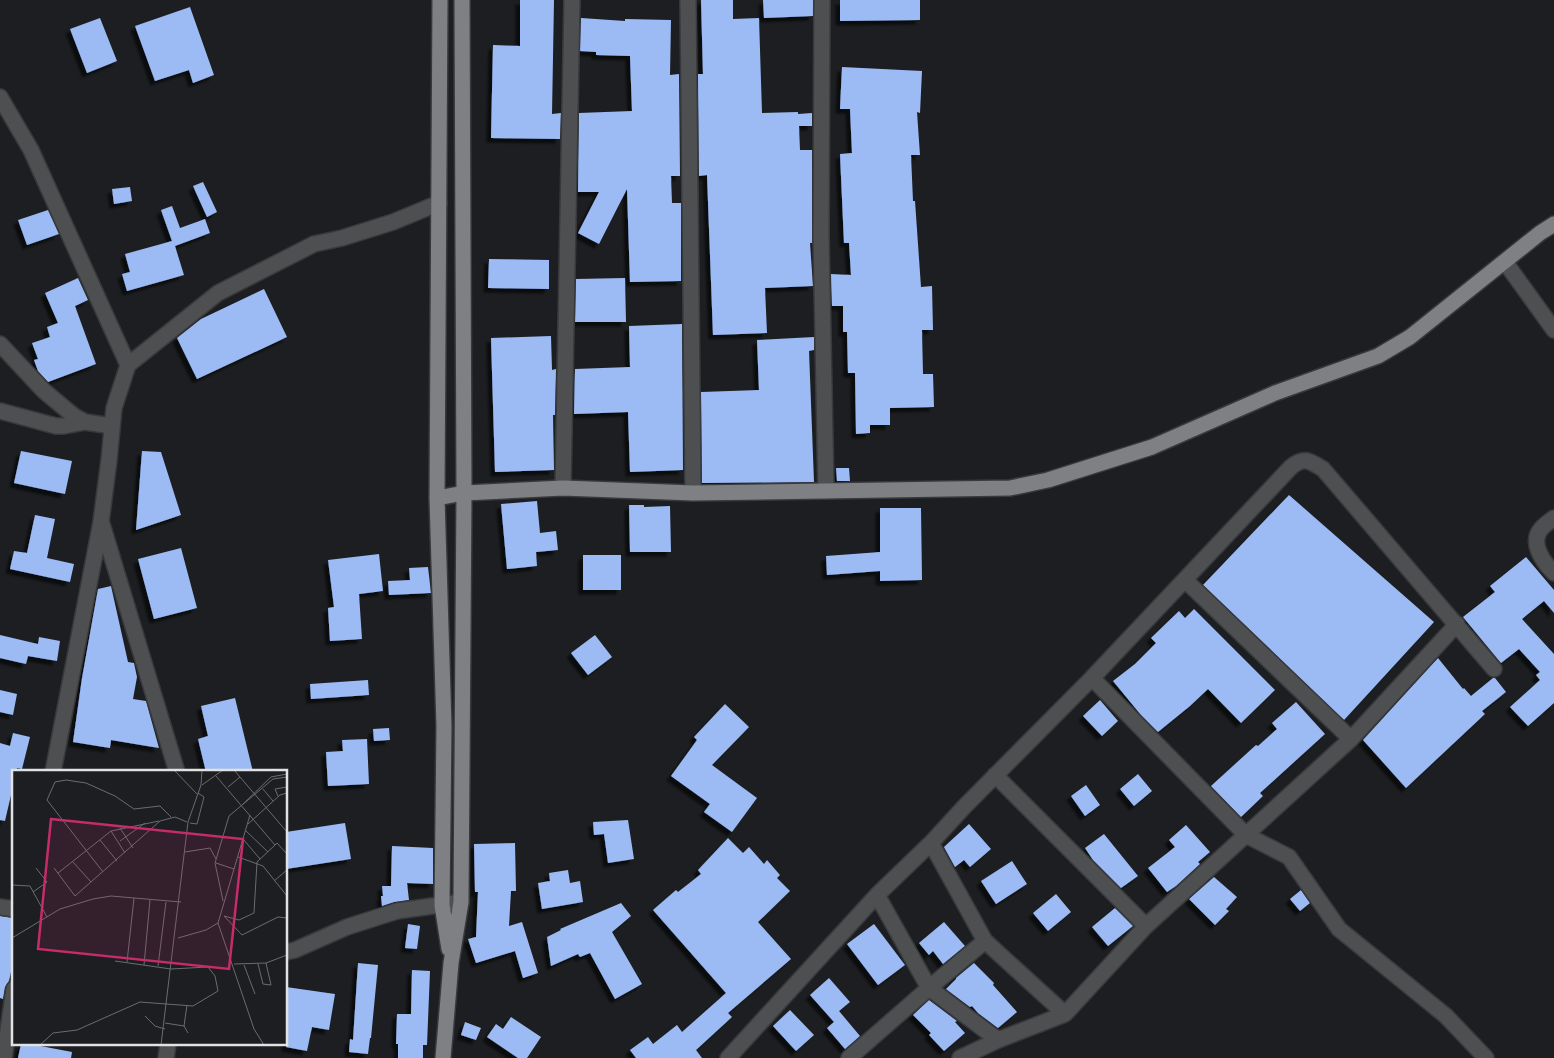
<svg xmlns="http://www.w3.org/2000/svg" width="1554" height="1058" font-family="Commissioner,sans-serif">
	<defs>
		<filter id="shadow"><feDropShadow dx="-4.5" dy="4.5" stdDeviation="1" flood-color="#0009"/></filter>
	</defs>
	<rect width="100%" height="100%" fill="#1c1e21"/>
	<path fill="#9cbbf5" filter="url(#shadow)" d="M 520,0 L 554,0 L 552,114 L 561,113 L 560,139 L 491,138 L 493,45 L 520,46 Z
		M 701,0 L 733,0 L 733,19 L 759,18 L 762,113 L 798,112 L 798,114 L 812,113 L 812,126 L 799,126 L 800,150 L 812,150 L 812,243 L 810,243 L 813,286 L 765,288 L 767,333 L 713,335 L 707,175 L 699,176 L 698,74 L 703,74 Z
		M 763,0 L 813,0 L 813,16 L 764,18 Z
		M 840,0 L 920,0 L 920,20 L 840,21 Z
		M 190,7 L 214,75 L 193,83 L 189,70 L 155,81 L 135,26 Z
		M 100,18 L 117,61 L 87,73 L 70,29 Z
		M 581,18 L 625,21 L 625,19 L 671,20 L 670,75 L 679,74 L 680,176 L 671,176 L 672,203 L 681,203 L 681,281 L 630,282 L 627,189 L 599,244 L 578,233 L 599,192 L 578,192 L 579,113 L 632,111 L 630,56 L 596,55 L 596,52 L 580,51 Z
		M 842,67 L 922,71 L 920,113 L 917,112 L 920,155 L 911,155 L 913,201 L 915,201 L 921,287 L 932,286 L 933,330 L 922,330 L 923,374 L 933,374 L 934,407 L 890,408 L 890,425 L 870,425 L 870,433 L 856,434 L 855,373 L 848,373 L 847,332 L 843,332 L 843,306 L 832,306 L 831,274 L 851,275 L 849,243 L 844,243 L 840,154 L 852,153 L 850,109 L 840,109 Z
		M 203,182 L 217,212 L 207,217 L 193,186 Z
		M 130,187 L 132,201 L 114,204 L 112,189 Z
		M 172,206 L 180,228 L 205,219 L 210,233 L 175,246 L 184,275 L 127,291 L 122,274 L 130,272 L 125,254 L 172,241 L 161,210 Z
		M 48,210 L 59,234 L 27,245 L 18,220 Z
		M 489,259 L 549,260 L 549,289 L 488,288 Z
		M 78,278 L 88,300 L 75,306 L 96,364 L 48,382 L 38,371 L 34,360 L 38,359 L 32,343 L 50,337 L 47,327 L 58,323 L 45,293 Z
		M 625,278 L 626,322 L 575,322 L 576,279 Z
		M 264,289 L 287,337 L 197,379 L 177,338 L 201,319 Z
		M 682,324 L 683,470 L 630,472 L 628,412 L 574,414 L 575,369 L 630,367 L 629,326 Z
		M 551,336 L 552,370 L 556,369 L 555,415 L 553,415 L 554,470 L 495,472 L 491,338 Z
		M 814,337 L 814,350 L 809,351 L 814,482 L 702,483 L 701,392 L 759,390 L 757,340 Z
		M 21,451 L 72,461 L 65,494 L 14,483 Z
		M 142,451 L 161,452 L 181,515 L 136,530 Z
		M 836,468 L 849,468 L 850,481 L 837,481 Z
		M 1289,495 L 1434,622 L 1344,720 L 1203,585 Z
		M 537,501 L 540,533 L 556,531 L 558,550 L 536,552 L 537,566 L 507,569 L 501,504 Z
		M 629,505 L 644,505 L 644,507 L 670,506 L 671,552 L 630,552 Z
		M 880,508 L 921,508 L 922,580 L 880,581 L 880,571 L 827,575 L 826,556 L 880,552 Z
		M 35,515 L 55,519 L 47,558 L 74,564 L 70,582 L 10,569 L 14,551 L 27,553 Z
		M 181,548 L 197,608 L 154,619 L 138,559 Z
		M 379,554 L 383,591 L 359,594 L 362,639 L 330,641 L 328,608 L 334,607 L 328,560 Z
		M 583,555 L 621,555 L 621,590 L 583,590 Z
		M 1526,557 L 1554,590 L 1554,613 L 1544,601 L 1522,619 L 1554,654 L 1554,703 L 1528,726 L 1510,707 L 1540,680 L 1536,675 L 1540,672 L 1519,649 L 1501,663 L 1463,617 L 1495,592 L 1490,586 Z
		M 428,567 L 431,593 L 389,595 L 388,581 L 410,580 L 409,568 Z
		M 111,586 L 128,662 L 134,663 L 137,677 L 133,699 L 146,701 L 159,748 L 111,740 L 110,748 L 73,742 L 82,678 L 98,589 Z
		M 1194,609 L 1275,690 L 1241,723 L 1208,689 L 1190,706 L 1158,732 L 1141,715 L 1113,681 L 1135,664 L 1156,643 L 1151,638 L 1179,611 L 1185,618 Z
		M 0,635 L 38,644 L 39,637 L 60,641 L 57,661 L 28,656 L 26,664 L 0,658 Z
		M 595,635 L 612,657 L 588,675 L 571,653 Z
		M 1438,658 L 1463,689 L 1464,688 L 1471,696 L 1493,678 L 1495,678 L 1506,692 L 1482,711 L 1485,714 L 1406,788 L 1363,740 Z
		M 368,680 L 369,695 L 311,699 L 310,684 Z
		M 0,690 L 17,694 L 13,715 L 0,712 Z
		M 235,698 L 253,772 L 206,772 L 198,739 L 208,736 L 201,706 Z
		M 1100,700 L 1118,721 L 1102,736 L 1083,716 Z
		M 1296,702 L 1325,734 L 1260,793 L 1263,796 L 1241,817 L 1211,786 L 1256,745 L 1258,746 L 1277,729 L 1272,723 Z
		M 725,704 L 749,727 L 712,765 L 757,798 L 732,832 L 704,812 L 710,804 L 671,776 L 697,740 L 694,737 Z
		M 389,728 L 390,740 L 374,741 L 373,729 Z
		M 13,733 L 30,737 L 22,769 L 17,768 L 16,772 L 14,772 L 14,782 L 5,821 L 0,820 L 0,743 L 10,746 Z
		M 367,739 L 369,784 L 328,786 L 326,752 L 343,751 L 342,740 Z
		M 1138,774 L 1152,791 L 1134,806 L 1120,789 Z
		M 1086,785 L 1100,805 L 1085,816 L 1071,796 Z
		M 628,820 L 634,859 L 608,863 L 604,834 L 594,835 L 593,822 Z
		M 345,823 L 351,859 L 286,869 L 286,832 Z
		M 969,824 L 991,849 L 970,867 L 964,860 L 955,867 L 944,847 Z
		M 1186,825 L 1210,852 L 1198,862 L 1200,864 L 1176,886 L 1167,892 L 1148,868 L 1175,847 L 1169,840 Z
		M 1104,834 L 1138,876 L 1121,888 L 1093,860 L 1085,848 Z
		M 728,838 L 743,853 L 749,847 L 764,864 L 767,860 L 780,875 L 777,878 L 790,891 L 758,922 L 791,959 L 728,1013 L 732,1017 L 696,1050 L 702,1058 L 636,1058 L 630,1050 L 648,1037 L 653,1044 L 677,1025 L 682,1032 L 726,993 L 653,910 L 676,890 L 678,892 L 701,874 L 698,870 Z
		M 515,843 L 516,891 L 511,891 L 509,926 L 522,922 L 538,973 L 523,978 L 515,951 L 476,963 L 468,939 L 476,937 L 478,892 L 475,892 L 474,844 Z
		M 392,846 L 433,848 L 433,884 L 407,883 L 409,900 L 394,902 L 382,906 L 381,896 L 383,896 L 382,886 L 391,886 Z
		M 1012,861 L 1027,884 L 996,904 L 981,881 Z
		M 568,870 L 570,883 L 580,881 L 583,902 L 542,909 L 538,883 L 550,881 L 549,873 Z
		M 1214,877 L 1237,897 L 1226,909 L 1229,911 L 1215,925 L 1189,899 Z
		M 1301,890 L 1310,903 L 1300,911 L 1290,899 Z
		M 1056,894 L 1071,912 L 1048,931 L 1033,913 Z
		M 621,903 L 631,916 L 612,932 L 642,984 L 615,999 L 590,953 L 580,957 L 578,954 L 551,966 L 547,937 L 561,930 L 560,929 Z
		M 1115,908 L 1133,926 L 1108,946 L 1092,927 Z
		M 0,916 L 14,918 L 14,958 L 9,981 L 5,987 L 3,999 L 0,998 Z
		M 944,922 L 965,946 L 943,964 L 933,951 L 929,955 L 919,943 Z
		M 408,924 L 420,926 L 417,949 L 405,948 Z
		M 874,924 L 905,965 L 878,985 L 847,944 Z
		M 358,963 L 378,965 L 371,1038 L 370,1038 L 368,1054 L 349,1052 L 350,1039 L 353,1040 Z
		M 974,963 L 994,983 L 993,985 L 1017,1012 L 998,1028 L 978,1013 L 972,1006 L 970,1007 L 946,989 L 956,979 L 956,978 Z
		M 412,970 L 430,971 L 427,1045 L 423,1045 L 423,1058 L 398,1058 L 398,1044 L 396,1044 L 397,1014 L 411,1014 Z
		M 829,978 L 850,1002 L 839,1011 L 860,1036 L 845,1049 L 827,1028 L 834,1022 L 810,995 Z
		M 286,987 L 335,994 L 329,1030 L 312,1027 L 307,1051 L 286,1047 Z
		M 929,1000 L 957,1021 L 955,1022 L 965,1033 L 944,1051 L 929,1035 L 931,1033 L 913,1015 Z
		M 790,1010 L 814,1035 L 796,1051 L 773,1026 Z
		M 511,1017 L 541,1037 L 527,1058 L 518,1058 L 487,1037 L 496,1024 L 503,1029 Z
		M 465,1022 L 481,1028 L 476,1040 L 461,1035 Z
		M 21,1044 L 30,1044 L 72,1052 L 71,1058 L 18,1058 Z"/>
	<g fill="none" stroke-linecap="round" stroke-linejoin="round">
		<defs>
			<path id="minor" d="M 688,0 L 693,493
				M 822,0 L 821,236 L 826,491
				M 0,97 L 31,150 L 128,365 L 114,408 L 109,460 L 101,522 L 53,772
				M 1505,262 L 1554,330
				M 0,344 L 44,391 L 74,416 L 85,422 L 112,426
				M 128,365 L 218,293 L 314,244 L 342,238 L 393,222 L 439,203
				M 0,411 L 56,426 L 64,426 L 85,422
				M 563,488 L 572,0
				M 1554,518 C 1550,521 1544,525 1541,529 C 1529,543 1544,563 1554,573
				M 102,524 L 177,772
				M 1185,580 L 1351,739
				M 1092,678 L 1246,835 L 1289,857 L 1339,929 L 1446,1016 L 1486,1058
				M 995,775 L 1146,926
				M 931,843 L 985,941 L 1065,1014
				M 877,895 L 929,988 L 998,1040
				M 0,907 L 14,909
				M 286,952 L 295,950 L 347,927 L 397,911 L 461,902
				M 4,1058 L 14,989
				M 166,1058 L 168,1044
				M 728,1058 L 877,895 L 931,843 L 964,807 L 1092,678 L 1291,467 C 1304,456 1310,461 1323,469 L 1494,669
				M 849,1058 L 929,988 L 985,941
				M 960,1058 L 998,1040 L 1065,1014 L 1146,926 L 1351,739 L 1457,624"/>
			<path id="major" d="M 440,0 L 437,498 L 444,726 L 442,905 L 449,949
				M 437,498 L 464,493 L 563,488 L 693,493 L 1010,488 L 1048,480 L 1152,447 L 1275,393 L 1378,356 L 1410,337 L 1540,233 L 1554,224
				M 443,1058 L 451,963 L 461,902 L 464,493 L 462,0"/>
		</defs>
		<use href="#minor" stroke="#38393c" stroke-width="18"/>
		<use href="#major" stroke="#38393c" stroke-width="18"/>
		<use href="#minor" stroke="#4e4f51" stroke-width="15"/>
		<use href="#major" stroke="#7e8083" stroke-width="15"/>
	</g>
	<g transform="translate(12 770)">
		<rect width="275" height="275" fill="#1c1e21"/>
		<path fill="none" stroke="#6b6c6f" stroke-width="1" d="M 162,0 L 185,24M 222,0 L 275,62M 204,6 L 263,75 L 265,73 L 275,84M 189,15 L 190,0M 190,15 L 211,0M 216,17 L 228,7M 251,19 L 261,31M 266,26 L 263,19 L 275,17M 230,35 L 259,7 L 275,4M 238,45 L 206,153 L 242,259 L 252,275M 178,53 L 185,54 L 192,27 L 186,23M 236,54 L 268,25 L 275,23M 108,58 L 121,78M 233,60 L 256,82M 99,61 L 113,83M 231,69 L 248,89M 88,70 L 105,91M 108,71 L 133,53M 173,82 L 198,78 L 204,89M 226,87 L 251,96 L 275,126M 60,91 L 79,112M 204,93 L 222,99M 42,98 L 63,126 L 148,51 L 163,47 L 175,52M 91,102 L 35,30 L 43,12 L 54,10 L 74,13 L 103,26 L 122,39 L 148,36 L 159,47M 46,103 L 99,61 L 147,51M 262,111 L 275,100M 0,115 L 18,116 L 35,147M 21,122 L 35,112 L 24,98M 211,131 L 203,93 L 217,46 L 261,9 L 275,7M 212,146 L 227,150 L 242,143 L 245,92 L 263,75M 212,146 L 230,165 L 266,147 L 275,148M 0,168 L 48,139 L 81,129 L 99,126 L 169,132M 166,168 L 194,160 L 206,153M 115,192 L 122,128M 222,194 L 254,193 L 275,185M 246,194 L 251,214 L 259,215 L 254,193M 132,195 L 138,130M 232,195 L 243,224M 146,196 L 154,132M 133,246 L 143,256 L 153,259M 153,253 L 172,256 L 176,263M 172,256 L 175,235M 28,275 L 41,263 L 65,260 L 128,232 L 181,236 L 206,221 L 203,206 L 196,197 L 159,199 L 103,191M 149,275 L 176,52 L 189,15"/>
		<path fill="#c52c69" fill-opacity="0.15" stroke="#c52c69" stroke-width="2.5" d="M 39,49 L 231,69 L 217,199 L 26,179 Z"/>
		<rect width="275" height="275" fill="none" stroke="#e1e2e4" stroke-width="2.5"/>
	</g>
</svg>
